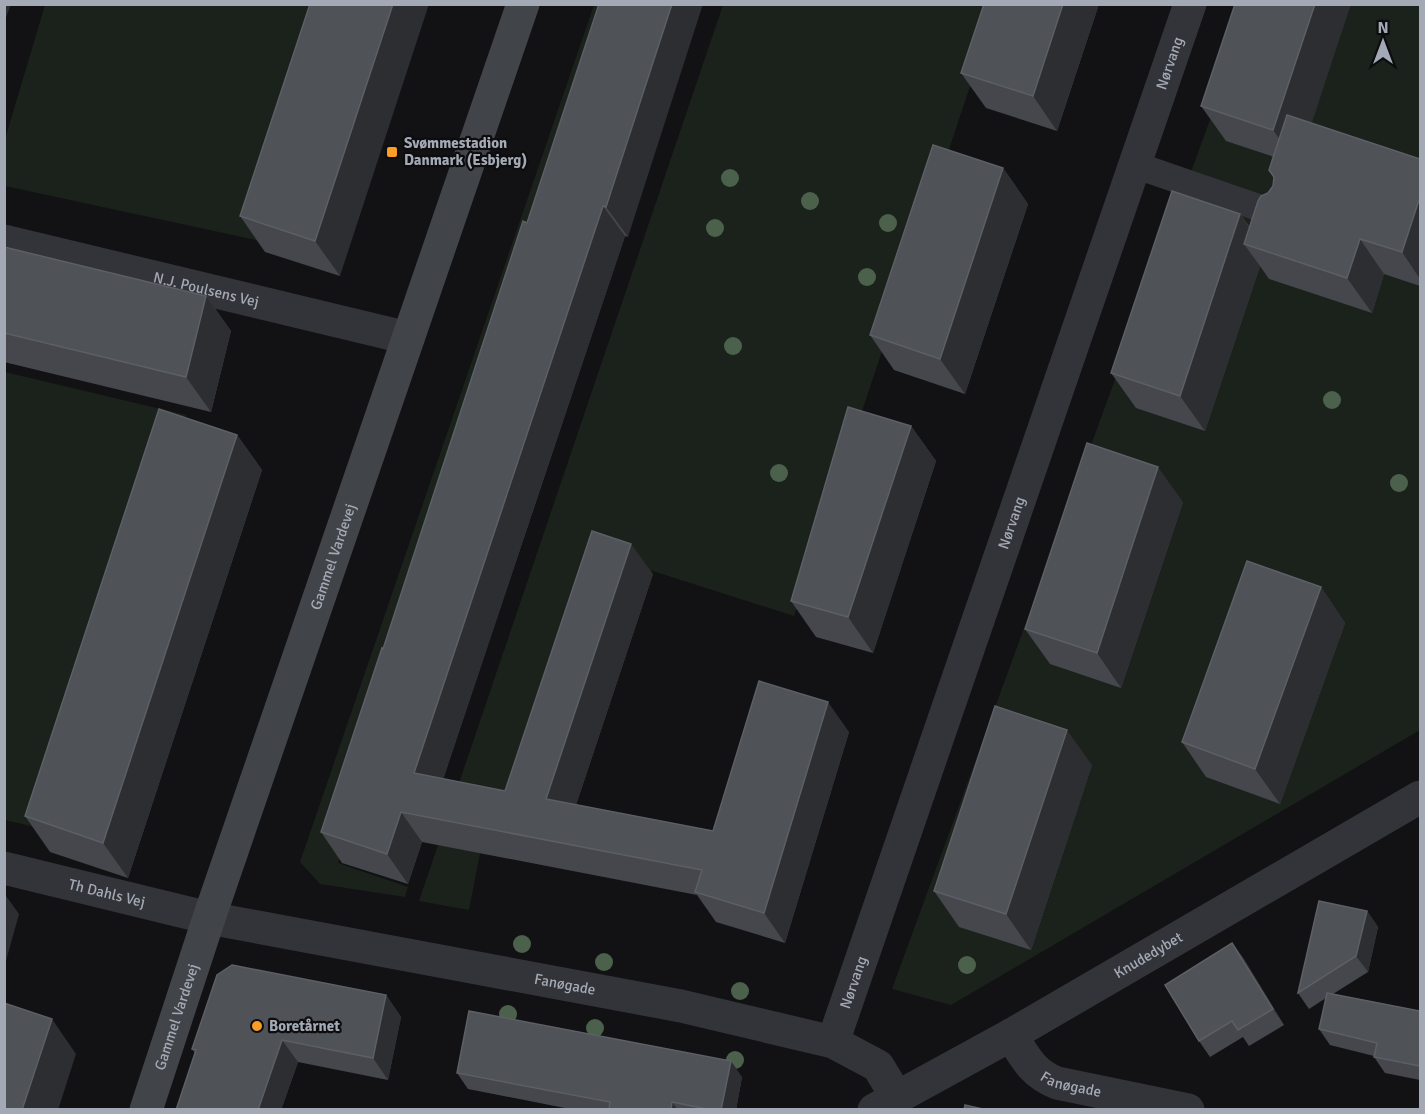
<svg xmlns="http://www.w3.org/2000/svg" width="1425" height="1114" font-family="Signika,sans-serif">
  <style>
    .green { fill: #1a221b }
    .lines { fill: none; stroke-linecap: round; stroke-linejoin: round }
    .lane { stroke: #333439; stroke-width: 27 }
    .street { stroke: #333439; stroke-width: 33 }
    .secondary { stroke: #414449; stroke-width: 33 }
    .tree { fill: #4b614c }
    .wall { fill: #45474c }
    .shaded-wall { fill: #2c2e31 }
    .building { fill: #4f5257; stroke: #5c6066; stroke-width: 1.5 }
    .poi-dot { fill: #f89e26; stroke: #0d0d0f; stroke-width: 2 }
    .labels { text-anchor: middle; stroke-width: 4.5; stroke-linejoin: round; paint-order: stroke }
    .street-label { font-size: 15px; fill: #a3aab5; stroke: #0d0d0f }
    .poi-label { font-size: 15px; font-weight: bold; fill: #a3aab5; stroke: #0d0d0f; text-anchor: start }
  </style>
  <rect width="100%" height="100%" fill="#121214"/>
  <g class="green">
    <path d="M 45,5 L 340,5 L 265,242 L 5,186 L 5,139 Z"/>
    <path d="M 594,5 L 623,5 L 338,863 L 408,887 L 405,897 L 320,884 L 300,862 Z"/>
    <path d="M 723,5 L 997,5 L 794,616 L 609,557 L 525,819 L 488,812 L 469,910 L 419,901 Z"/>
    <path d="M 1252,5 L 1420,5 L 1420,730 L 951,1005 L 892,989 Z"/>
    <path d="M 5,372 L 186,415 L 51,831 L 5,820 Z"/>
  </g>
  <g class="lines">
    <path class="lane" d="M 1135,165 L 1283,216"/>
    <g class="street">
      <path id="s1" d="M 4,241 L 408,338"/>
      <path id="s2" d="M 4,868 L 209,918 L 681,1006 L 833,1042 L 878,1066 L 896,1096"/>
      <path id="s3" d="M 1011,1035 C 1025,1057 1032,1073 1057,1083 L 1188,1110"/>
      <path id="s4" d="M 833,1042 L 1190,4"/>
      <path id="s5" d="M 874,1110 L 1011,1035 L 1420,797"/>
    </g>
    <path class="secondary" id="s6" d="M 146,1110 L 209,918 L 523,4"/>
  </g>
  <g class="tree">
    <circle cx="730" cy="178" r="9"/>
    <circle cx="810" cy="201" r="9"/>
    <circle cx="888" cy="223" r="9"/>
    <circle cx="715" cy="228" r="9"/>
    <circle cx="867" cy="277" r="9"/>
    <circle cx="733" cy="346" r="9"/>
    <circle cx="1332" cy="400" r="9"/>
    <circle cx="779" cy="473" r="9"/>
    <circle cx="1399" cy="483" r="9"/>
    <circle cx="522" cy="944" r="9"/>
    <circle cx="604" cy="962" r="9"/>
    <circle cx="967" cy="965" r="9"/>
    <circle cx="740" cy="991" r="9"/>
    <circle cx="508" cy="1014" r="9"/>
    <circle cx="595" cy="1028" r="9"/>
    <circle cx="735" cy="1060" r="9"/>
  </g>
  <g class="wall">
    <path d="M 310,4 L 340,276 L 265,252 L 240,216 Z"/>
    <path d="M 599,4 L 628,237 L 625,236 L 443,779 L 505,791 L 653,574 L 576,805 L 713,831 L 849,732 L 785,943 L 716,922 L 697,895 L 422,842 L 408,884 L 342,863 L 321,832 L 527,223 Z"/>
    <path d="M 984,4 L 1099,4 L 1057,131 L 986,108 L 961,73 Z"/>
    <path d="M 1201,106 L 1312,123 L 1420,159 L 1420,286 L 1384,274 L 1372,313 L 1269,279 L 1260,266 L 1205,431 L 1136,408 L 1111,373 L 1240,214 L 1250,227 L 1268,193 L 1273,186 L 1274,157 L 1226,141 Z"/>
    <path d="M 1003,168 L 1028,204 L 965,394 L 894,370 L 870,335 Z"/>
    <path d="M 4,247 L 206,296 L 231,331 L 211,412 L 4,362 Z"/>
    <path d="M 911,426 L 936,461 L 873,653 L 816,637 L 791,601 Z"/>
    <path d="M 237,435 L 262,470 L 128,878 L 50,852 L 25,816 Z"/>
    <path d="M 1183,502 L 1121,688 L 1050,664 L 1025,629 Z"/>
    <path d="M 1321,587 L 1345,623 L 1280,804 L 1206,777 L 1182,742 Z"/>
    <path d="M 1092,765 L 1031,950 L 959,927 L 934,891 Z"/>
    <path d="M 1367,911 L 1378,927 L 1368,972 L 1333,994 L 1420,1011 L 1420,1080 L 1385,1073 L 1374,1057 L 1374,1056 L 1330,1045 L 1319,1029 L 1326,998 L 1309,1009 L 1298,993 Z"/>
    <path d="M 1232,943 L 1244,959 L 1284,1025 L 1249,1046 L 1243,1037 L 1210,1057 L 1199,1041 Z"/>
    <path d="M 386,995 L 401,1017 L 388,1080 L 298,1062 L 281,1110 L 176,1110 L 195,1053 L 192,1049 Z"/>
    <path d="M 457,1073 L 742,1077 L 736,1110 L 575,1110 L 468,1089 Z"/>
  </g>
  <g class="shaded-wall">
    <path d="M 4,4 L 11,4 L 4,23 Z"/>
    <path d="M 393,4 L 429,4 L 340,276 L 315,241 Z"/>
    <path d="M 672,4 L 703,4 L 628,237 L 606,207 Z"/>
    <path d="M 1063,4 L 1099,4 L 1057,131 L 1033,96 Z"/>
    <path d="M 1315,4 L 1351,4 L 1298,165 L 1273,130 Z"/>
    <path d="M 1003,168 L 1028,204 L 965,394 L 940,359 Z"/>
    <path d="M 1420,197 L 1420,279 L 1402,252 Z"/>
    <path d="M 603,206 L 625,236 L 435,804 L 414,773 Z"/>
    <path d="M 1240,214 L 1265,249 L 1244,244 L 1260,266 L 1205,431 L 1180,396 Z"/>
    <path d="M 1360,239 L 1384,274 L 1372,313 L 1347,278 Z"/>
    <path d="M 206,296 L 231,331 L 211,412 L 186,377 Z"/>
    <path d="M 911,426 L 936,461 L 873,653 L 848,617 Z"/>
    <path d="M 237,435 L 262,470 L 128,878 L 103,843 Z"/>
    <path d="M 1158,467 L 1183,502 L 1121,688 L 1097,653 Z"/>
    <path d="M 631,544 L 653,574 L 568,829 L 546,799 Z"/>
    <path d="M 1321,587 L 1345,623 L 1280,804 L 1255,769 Z"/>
    <path d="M 828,702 L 849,732 L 785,943 L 764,913 Z"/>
    <path d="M 1067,730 L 1092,765 L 1031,950 L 1006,914 Z"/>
    <path d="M 401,812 L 422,842 L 408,884 L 387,854 Z"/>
    <path d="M 4,893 L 19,914 L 4,968 Z"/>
    <path d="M 1367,911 L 1378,927 L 1368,972 L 1356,956 Z"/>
    <path d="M 1232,943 L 1244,959 L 1284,1025 L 1273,1009 Z"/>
    <path d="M 386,995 L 401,1017 L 388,1080 L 373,1058 Z"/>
    <path d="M 52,1019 L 76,1054 L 58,1110 L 22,1110 Z"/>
    <path d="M 282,1040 L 298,1062 L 281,1110 L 258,1110 Z"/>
    <path d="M 731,1061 L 742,1077 L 736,1110 L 721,1110 Z"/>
    <path d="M 672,1102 L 678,1110 L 671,1110 Z"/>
  </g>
  <g class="building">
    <path d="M 310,4 L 393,4 L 315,241 L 240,216 Z"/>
    <path d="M 599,4 L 672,4 L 606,207 L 603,206 L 414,773 L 505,791 L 592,531 L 631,544 L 546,799 L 713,831 L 759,681 L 828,702 L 764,913 L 695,892 L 702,870 L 401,812 L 387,854 L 321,832 L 382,648 L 383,649 L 523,221 L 527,223 Z"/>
    <path d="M 984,4 L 1063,4 L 1033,96 L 961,73 Z"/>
    <path d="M 1235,4 L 1315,4 L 1273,130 L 1201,106 Z"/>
    <path d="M 1287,115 L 1420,159 L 1420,197 L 1402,252 L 1360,239 L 1347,278 L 1244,244 L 1258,201 L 1261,196 L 1268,193 L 1273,186 L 1274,177 L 1269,170 Z"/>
    <path d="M 933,145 L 1003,168 L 940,359 L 870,335 Z"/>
    <path d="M 1172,191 L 1240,214 L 1180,396 L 1111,373 Z"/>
    <path d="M 4,247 L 206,296 L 186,377 L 4,333 Z"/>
    <path d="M 848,407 L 911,426 L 848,617 L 791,601 Z"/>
    <path d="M 159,409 L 237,435 L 103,843 L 25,816 Z"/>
    <path d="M 1087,443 L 1158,467 L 1097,653 L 1025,629 Z"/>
    <path d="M 1247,561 L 1321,587 L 1255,769 L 1182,742 Z"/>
    <path d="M 995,706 L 1067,730 L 1006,914 L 934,891 Z"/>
    <path d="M 1319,901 L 1367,911 L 1356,956 L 1298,993 Z"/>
    <path d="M 1232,943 L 1273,1009 L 1238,1030 L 1232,1021 L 1199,1041 L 1165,985 Z"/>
    <path d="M 232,965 L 386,995 L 373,1058 L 282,1040 L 258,1110 L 176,1110 L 196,1050 L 192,1049 L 217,975 Z"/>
    <path d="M 1327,993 L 1420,1011 L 1420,1066 L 1374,1057 L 1377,1043 L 1319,1029 Z"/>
    <path d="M 4,1003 L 52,1019 L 22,1110 L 4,1110 Z"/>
    <path d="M 469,1011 L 731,1061 L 721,1110 L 712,1110 L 672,1102 L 671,1110 L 609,1110 L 610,1102 L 457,1073 Z"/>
    <path d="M 965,1105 L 987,1110 L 964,1110 Z"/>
  </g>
  <g class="poi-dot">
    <rect x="386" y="146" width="12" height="12" rx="3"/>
    <circle cx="257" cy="1026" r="6"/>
  </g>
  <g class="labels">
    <g class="street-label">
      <text dy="5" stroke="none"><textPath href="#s4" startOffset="1035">Nørvang</textPath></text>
      <text dy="5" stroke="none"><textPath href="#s1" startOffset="208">N.J. Poulsens Vej</textPath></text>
      <text dy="5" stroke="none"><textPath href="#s4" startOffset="549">Nørvang</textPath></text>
      <text dy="5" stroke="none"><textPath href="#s6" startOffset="584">Gammel Vardevej</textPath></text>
      <text dy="5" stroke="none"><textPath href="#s2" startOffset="106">Th Dahls Vej</textPath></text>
      <text dy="5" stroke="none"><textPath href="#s5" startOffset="315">Knudedybet</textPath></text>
      <text dy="5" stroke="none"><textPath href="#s4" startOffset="63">Nørvang</textPath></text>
      <text dy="5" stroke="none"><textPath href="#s2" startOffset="573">Fanøgade</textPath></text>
      <text dy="5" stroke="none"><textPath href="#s6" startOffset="98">Gammel Vardevej</textPath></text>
      <text dy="5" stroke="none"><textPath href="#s3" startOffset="82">Fanøgade</textPath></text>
    </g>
    <g class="poi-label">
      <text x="404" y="148">Svømmestadion<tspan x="404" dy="17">Danmark (Esbjerg)</tspan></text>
      <text x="269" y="1031">Boretårnet</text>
    </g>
  </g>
  <rect width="1425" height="1114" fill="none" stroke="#a3aab5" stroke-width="12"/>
  <g transform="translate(1383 42)" stroke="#0d0d0f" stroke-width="4.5" paint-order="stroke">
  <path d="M0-4.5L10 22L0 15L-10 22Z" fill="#a3aab5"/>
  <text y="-9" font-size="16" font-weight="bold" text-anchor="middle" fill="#a3aab5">N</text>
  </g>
</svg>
